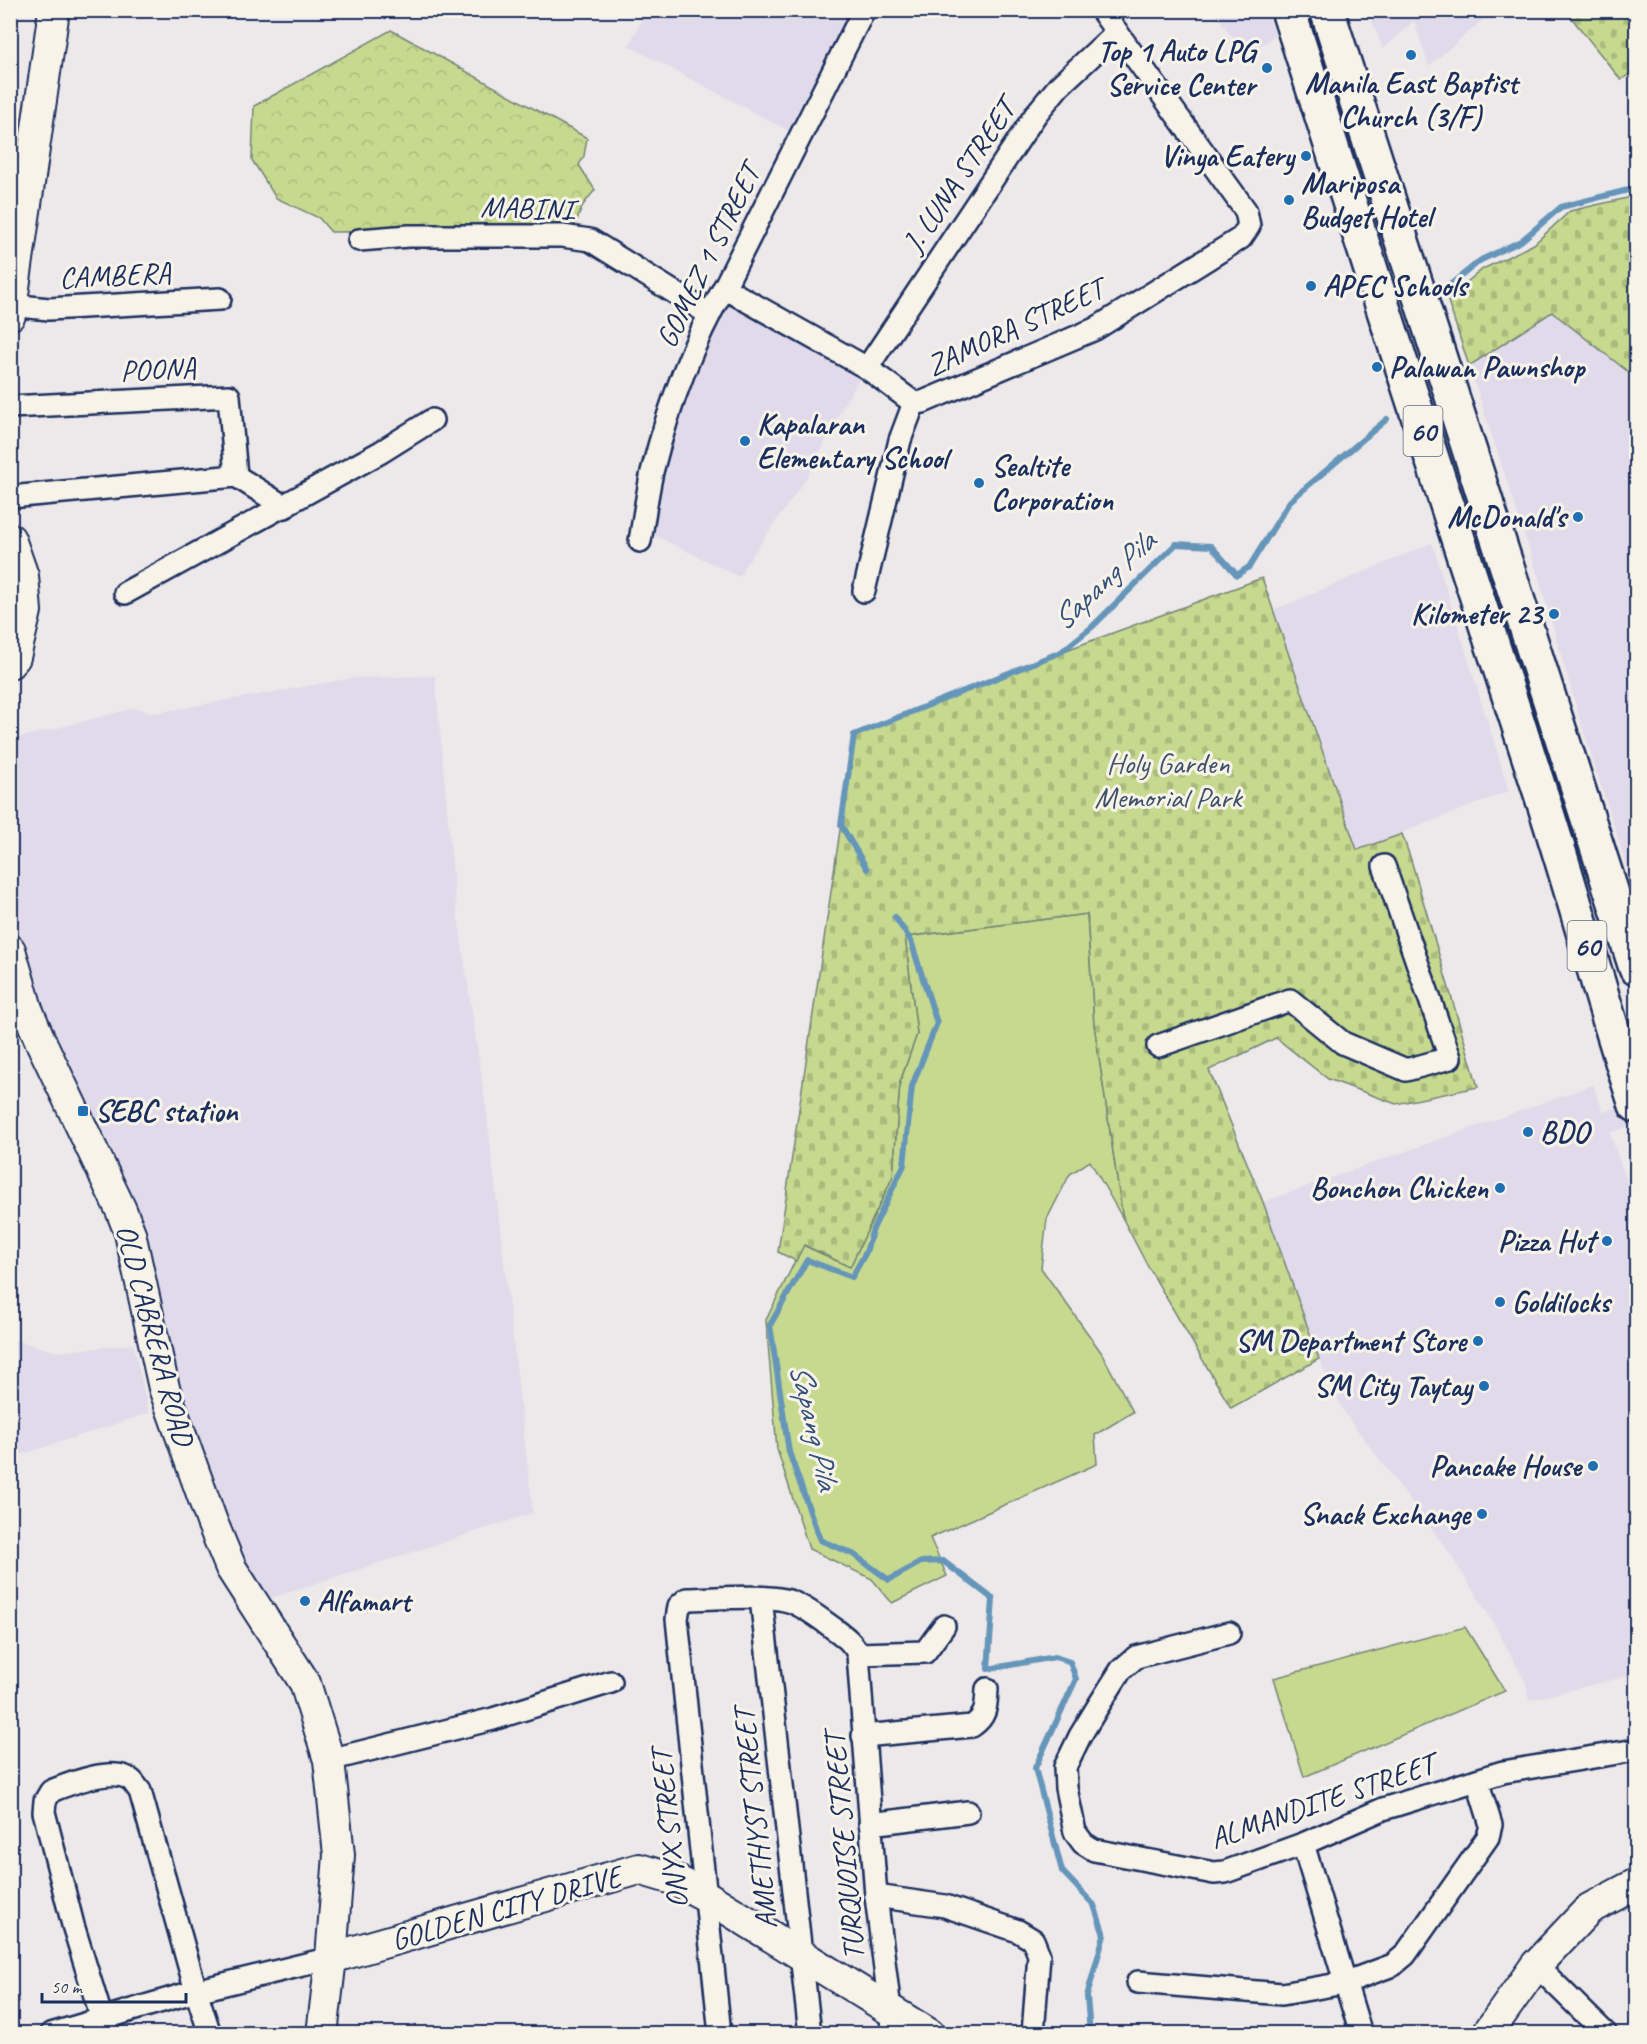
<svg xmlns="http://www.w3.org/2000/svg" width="1647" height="2044" font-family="Caveat,sans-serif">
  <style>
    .built { fill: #e1daea }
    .grass { fill: #c7d98e; stroke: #718476; stroke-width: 1.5 }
    .forest { fill: url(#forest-crowns); stroke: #718476; stroke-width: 1.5 }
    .cemetery { fill: url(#cemetery-stones); stroke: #718476; stroke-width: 1.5 }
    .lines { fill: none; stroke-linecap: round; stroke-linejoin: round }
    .stream { stroke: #6596ba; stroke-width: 6 }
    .street-casing { stroke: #1b2f5e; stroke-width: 26 }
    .secondary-casing { stroke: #1b2f5e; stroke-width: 34 }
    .primary-casing { stroke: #1b2f5e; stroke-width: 38 }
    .street { stroke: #f7f3e8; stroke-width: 21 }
    .secondary { stroke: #f7f3e8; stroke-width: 30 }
    .primary { stroke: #f7f3e8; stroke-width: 33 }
    .poi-dot { fill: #1f6fb2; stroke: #f7f3e8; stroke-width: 2 }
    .labels { text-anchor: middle; stroke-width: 6; stroke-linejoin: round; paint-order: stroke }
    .shield { fill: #f7f3e8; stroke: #5d6a87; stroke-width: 1.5 }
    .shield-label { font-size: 28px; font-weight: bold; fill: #1b2f5e }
    .poi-label { font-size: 30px; font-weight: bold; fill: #1b2f5e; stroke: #f7f3e8; text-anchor: end }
    .street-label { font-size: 30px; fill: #1b2f5e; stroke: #f7f3e8 }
    .park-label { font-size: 30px; fill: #3d5168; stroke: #f7f3e8 }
    .water-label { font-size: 32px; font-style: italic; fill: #34517d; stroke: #f7f3e8 }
  </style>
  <defs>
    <pattern id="forest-crowns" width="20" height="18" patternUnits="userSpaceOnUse" patternTransform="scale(1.5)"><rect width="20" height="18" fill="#c7d98e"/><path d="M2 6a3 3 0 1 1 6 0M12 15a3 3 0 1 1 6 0" fill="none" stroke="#aabb7d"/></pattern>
    <pattern id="cemetery-stones" width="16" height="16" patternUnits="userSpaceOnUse" patternTransform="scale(1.5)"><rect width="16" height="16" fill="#c7d98e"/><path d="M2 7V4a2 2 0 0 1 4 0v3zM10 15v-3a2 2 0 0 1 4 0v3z" fill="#aabb7d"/></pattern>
  </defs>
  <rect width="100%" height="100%" fill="#ede8e9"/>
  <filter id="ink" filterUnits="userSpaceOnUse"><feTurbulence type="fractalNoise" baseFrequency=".0167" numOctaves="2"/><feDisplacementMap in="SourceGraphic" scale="12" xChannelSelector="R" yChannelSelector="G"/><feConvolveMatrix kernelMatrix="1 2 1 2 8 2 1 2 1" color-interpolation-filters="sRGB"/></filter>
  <g filter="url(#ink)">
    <g class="built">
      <path d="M 836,10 L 853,18 L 791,132 L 629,46 L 646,11 Z"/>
      <path d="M 1213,11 L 1267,11 L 1275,35 L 1247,56 Z"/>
      <path d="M 1368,11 L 1493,11 L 1429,66 L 1414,21 L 1383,49 Z"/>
      <path d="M 726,295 L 863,373 L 843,406 L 807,477 L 744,567 L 740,577 L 654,535 L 649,490 L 676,402 Z"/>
      <path d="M 1552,312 L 1636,378 L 1636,895 L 1581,723 L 1537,572 L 1469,366 Z"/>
      <path d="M 1432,543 L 1509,791 L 1357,850 L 1274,610 Z"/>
      <path d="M 435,676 L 455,897 L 487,1115 L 533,1513 L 265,1600 L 206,1475 L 42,1020 L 11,918 L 11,740 L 135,708 L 155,713 L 352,678 Z"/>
      <path d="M 1593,1085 L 1603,1112 L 1636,1101 L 1636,1124 L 1610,1133 L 1636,1208 L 1636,1674 L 1530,1700 L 1526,1683 L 1492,1620 L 1449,1552 L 1344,1412 L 1319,1359 L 1263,1202 Z"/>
      <path d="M 11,1339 L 57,1352 L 133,1344 L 149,1413 L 11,1458 Z"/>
    </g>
    <g class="grass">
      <path d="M 1087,914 L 1094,1024 L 1123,1219 L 1090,1161 L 1070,1174 L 1047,1219 L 1041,1268 L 1101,1352 L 1133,1412 L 1095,1435 L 1097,1464 L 930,1538 L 947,1576 L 892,1603 L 872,1579 L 809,1549 L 777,1449 L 766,1320 L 803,1245 L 850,1267 L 893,1176 L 900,1082 L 917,1034 L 905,937 Z"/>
      <path d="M 1465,1627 L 1505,1691 L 1304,1777 L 1274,1678 Z"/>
    </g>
    <path class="forest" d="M 391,30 L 587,138 L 584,156 L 579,165 L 595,190 L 583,205 L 573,230 L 331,232 L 319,218 L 276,198 L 252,160 L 254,106 Z"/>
    <g class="cemetery">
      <path d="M 1566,11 L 1636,11 L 1636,69 L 1621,80 Z"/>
      <path d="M 1627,198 L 1636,198 L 1636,378 L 1552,312 L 1469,366 L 1447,298 L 1483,269 L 1534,244 L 1570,211 Z"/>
      <path d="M 1262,578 L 1357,850 L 1402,834 L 1411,860 L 1478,1087 L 1396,1104 L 1328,1079 L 1276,1038 L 1209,1070 L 1263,1202 L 1319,1359 L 1231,1408 L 1147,1265 L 1123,1219 L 1094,1024 L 1087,914 L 905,937 L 917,1034 L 900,1082 L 893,1176 L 850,1267 L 804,1245 L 796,1261 L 778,1252 L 854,735 L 1061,652 Z"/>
    </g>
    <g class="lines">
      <g class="stream">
        <path d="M 1451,284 L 1481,260 L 1521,241 L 1561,207 L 1636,188"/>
        <path d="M 867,869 L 841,825 L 854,735 L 1061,652 L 1092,627 L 1176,544 L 1211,546 L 1237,575 L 1249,567 L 1290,501 L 1387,419"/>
        <path d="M 895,917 L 911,941 L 937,1023 L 912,1086 L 904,1165 L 873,1229 L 866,1252 L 852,1277 L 807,1260 L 770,1325 L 789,1452 L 820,1540 L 853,1554 L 889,1580 L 921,1562 L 943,1561 L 993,1599 L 988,1669 L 1055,1657 L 1070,1662 L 1076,1679 L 1035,1768 L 1062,1871 L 1094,1905 L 1104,1935 L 1087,1996 L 1090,2034"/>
      </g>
      <defs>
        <g id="street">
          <path d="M 359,240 L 409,236 L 562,236 L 590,240 L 709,314"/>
          <path d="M 724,288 L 867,368 L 914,403 L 923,402 L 1095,329 L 1241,238 L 1249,226 L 1246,211 L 1101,10"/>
          <path d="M 10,305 L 49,309 L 220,299"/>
          <path d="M 867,368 L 1036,114 L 1059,86 L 1117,32"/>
          <path d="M 10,407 L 229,396 L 236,476"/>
          <path d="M 10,497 L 236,476 L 285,507"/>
          <path d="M 640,541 C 644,518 647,495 652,472 C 668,409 691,345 724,288 L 864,10"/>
          <path d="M 864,591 L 900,440 L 914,403"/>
          <path d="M 125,593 L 381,452 L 432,420"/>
          <path d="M 1158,1046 L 1290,1000 L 1343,1043 L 1406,1070 L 1450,1058 L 1384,866"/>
          <path d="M 761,1598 L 810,2034"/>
          <path d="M 1229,1633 L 1136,1657 L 1121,1670 L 1097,1708 L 1080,1736 L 1065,1767 L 1066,1788 L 1075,1832 L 1083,1843 L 1094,1850 L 1214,1873 L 1225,1872 L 1303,1844 L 1383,1809 L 1503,1772 L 1636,1750"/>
          <path d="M 858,1654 L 925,1652 L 944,1626"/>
          <path d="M 863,1736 L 972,1726 C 987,1716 986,1706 987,1689"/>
          <path d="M 329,1760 L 493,1719 L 611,1682"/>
          <path d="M 870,1824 L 968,1812"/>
          <path d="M 1303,1844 L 1361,2034"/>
          <path d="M 876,1896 L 945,1906 L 1018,1931 L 1033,1940 L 1039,1955 L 1033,2034"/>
          <path d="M 1536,1965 L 1606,2034"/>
          <path d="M 1138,1982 L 1282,1994 L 1344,1983 L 1393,1965 L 1405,1955 L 1488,1837 L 1491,1825 L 1477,1780"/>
          <path d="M 102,2019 L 73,1925 L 44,1812 L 45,1801 L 51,1791 C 69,1784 113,1766 131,1780 C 134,1782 137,1788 140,1791 L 196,1991 L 210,2034"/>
          <path d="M 51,2034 L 196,1991 L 331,1958"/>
          <path d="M 720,2034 L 677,1619 L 679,1606 L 687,1599 C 713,1599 772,1593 794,1603 C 808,1609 821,1619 833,1628 C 844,1636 853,1642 858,1654 L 876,1896 L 893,2034"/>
        </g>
        <g id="secondary">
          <path d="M 10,315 L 54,10"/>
          <path d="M 10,539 L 23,576 L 26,611 L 15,657 L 10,663"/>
          <path d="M 10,950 L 27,1009 L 40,1040 L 121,1210 L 130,1233 L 164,1388 L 212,1522 L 231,1568 L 305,1683 L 329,1760 L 339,1855 L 331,1958 L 322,2034"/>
          <path d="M 331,1958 L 639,1869 L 676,1880 L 706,1896 L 929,2034"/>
          <path d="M 1487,2034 L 1536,1965 L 1589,1909 L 1636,1884"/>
        </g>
        <g id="primary">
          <path d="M 1288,10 C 1369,269 1455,527 1538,785 C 1573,891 1601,999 1636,1105"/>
          <path d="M 1327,10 C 1431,329 1533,649 1636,968"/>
        </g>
      </defs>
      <use href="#street" class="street-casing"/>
      <use href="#secondary" class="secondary-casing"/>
      <use href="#primary" class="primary-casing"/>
      <use href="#street" class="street"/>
      <use href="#secondary" class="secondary"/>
      <use href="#primary" class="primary"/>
    </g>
  </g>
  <g class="poi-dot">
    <circle cx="1411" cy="55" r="6"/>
    <circle cx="1267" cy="68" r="6"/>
    <circle cx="1306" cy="156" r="6"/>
    <circle cx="1289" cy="200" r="6"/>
    <circle cx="1311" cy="286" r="6"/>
    <circle cx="1377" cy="367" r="6"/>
    <circle cx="745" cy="441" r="6"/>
    <circle cx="979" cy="483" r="6"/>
    <circle cx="1578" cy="517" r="6"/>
    <circle cx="1554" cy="614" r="6"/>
    <rect x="77" y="1105" width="12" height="12" rx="3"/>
    <circle cx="1528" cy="1132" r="6"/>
    <circle cx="1500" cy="1188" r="6"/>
    <circle cx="1607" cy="1241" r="6"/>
    <circle cx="1500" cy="1302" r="6"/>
    <circle cx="1478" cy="1341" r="6"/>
    <circle cx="1484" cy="1386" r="6"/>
    <circle cx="1593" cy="1466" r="6"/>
    <circle cx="1482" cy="1514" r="6"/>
    <circle cx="305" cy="1601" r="6"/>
  </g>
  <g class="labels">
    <g class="shield">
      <rect x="1403.5" y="406" width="39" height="50" rx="4.5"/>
      <rect x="1567.5" y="921" width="39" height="50" rx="4.5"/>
    </g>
    <g class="shield-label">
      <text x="1423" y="441">60</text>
      <text x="1587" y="956">60</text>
    </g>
    <g class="poi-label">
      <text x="1255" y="61">Top 1 Auto LPG<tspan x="1255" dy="34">Service Center</tspan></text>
      <text x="1411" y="93" text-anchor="middle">Manila East Baptist<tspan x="1411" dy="34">Church (3/F)</tspan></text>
      <text x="1294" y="166">Vinya Eatery</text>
      <text x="1301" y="193" text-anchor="start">Mariposa<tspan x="1301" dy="34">Budget Hotel</tspan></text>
      <text x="1323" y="296" text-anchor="start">APEC Schools</text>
      <text x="1389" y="377" text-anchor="start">Palawan Pawnshop</text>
      <text x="757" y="434" text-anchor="start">Kapalaran<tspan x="757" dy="34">Elementary School</tspan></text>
      <text x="991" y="476" text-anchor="start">Sealtite<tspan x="991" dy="34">Corporation</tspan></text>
      <text x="1566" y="527">McDonald's</text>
      <text x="1542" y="624">Kilometer 23</text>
      <text x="95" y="1121" text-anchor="start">SEBC station</text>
      <text x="1540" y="1142" text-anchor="start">BDO</text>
      <text x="1488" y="1198">Bonchon Chicken</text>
      <text x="1595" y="1251">Pizza Hut</text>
      <text x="1512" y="1312" text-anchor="start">Goldilocks</text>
      <text x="1466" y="1351">SM Department Store</text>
      <text x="1472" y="1396">SM City Taytay</text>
      <text x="1581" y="1476">Pancake House</text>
      <text x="1470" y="1524">Snack Exchange</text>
      <text x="317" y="1611" text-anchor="start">Alfamart</text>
    </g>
    <g class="street-label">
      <text transform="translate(959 176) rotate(-56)" y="10">J. LUNA STREET</text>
      <text transform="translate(527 208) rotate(2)" y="10">MABINI</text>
      <text transform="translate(708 256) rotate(-64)" y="10">GOMEZ 1 STREET</text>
      <text transform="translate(115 275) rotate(-3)" y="10">CAMBERA</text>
      <text transform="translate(1015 327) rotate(-25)" y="10">ZAMORA STREET</text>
      <text transform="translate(158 369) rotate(-3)" y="10">POONA</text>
      <text transform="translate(155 1335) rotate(75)" y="10">OLD CABRERA ROAD</text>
      <text transform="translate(1322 1801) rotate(-19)" y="10">ALMANDITE STREET</text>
      <text transform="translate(755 1819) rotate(-96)" y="10">AMETHYST STREET</text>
      <text transform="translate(669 1829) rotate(-96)" y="10">ONYX STREET</text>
      <text transform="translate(844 1847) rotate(-95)" y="10">TURQUOISE STREET</text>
      <text transform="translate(506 1908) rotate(-16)" y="10">GOLDEN CITY DRIVE</text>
    </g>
    <g class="park-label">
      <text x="1168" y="773">Holy Garden<tspan x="1168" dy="34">Memorial Park</tspan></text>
    </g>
    <g class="water-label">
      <text transform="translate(1103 580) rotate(-43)" y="11">Sapang Pila</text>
      <text transform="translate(815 1426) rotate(77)" y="11">Sapang Pila</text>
    </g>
  </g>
  <rect width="1647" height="2044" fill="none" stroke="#f7f3e8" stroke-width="36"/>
  <rect x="18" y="18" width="1611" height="2008" fill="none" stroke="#1b2f5e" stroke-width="2" filter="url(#ink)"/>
  <path d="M42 1993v9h144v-9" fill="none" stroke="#1b2f5e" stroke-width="3"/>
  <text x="51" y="1993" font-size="18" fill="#1b2f5e" stroke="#f7f3e8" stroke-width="4.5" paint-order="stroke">50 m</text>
</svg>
